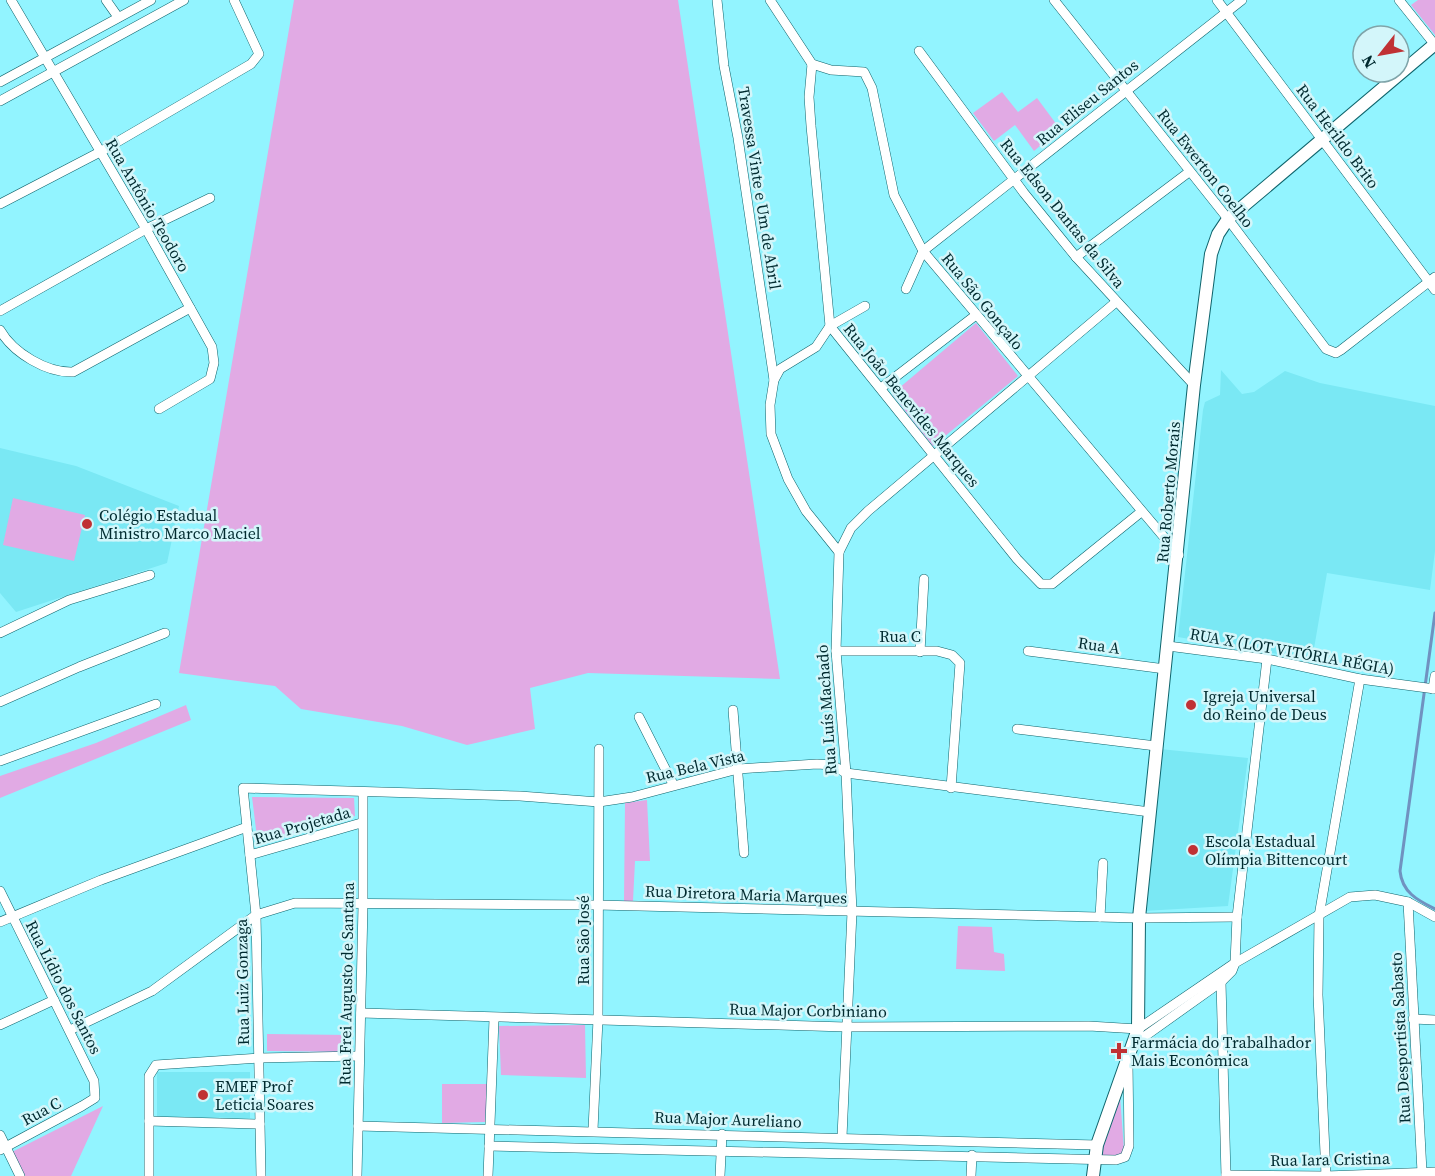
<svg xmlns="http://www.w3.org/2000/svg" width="1435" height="1176" font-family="'Source Serif 4',serif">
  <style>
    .built { fill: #7ae8f4 }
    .green { fill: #e1aae4 }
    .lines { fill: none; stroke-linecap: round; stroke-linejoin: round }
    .stream { stroke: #7092c0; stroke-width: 3 }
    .minor-casing { stroke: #0f646c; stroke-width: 10 }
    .tertiary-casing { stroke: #0f646c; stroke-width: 14 }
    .minor { stroke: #fff; stroke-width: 9 }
    .tertiary { stroke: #fff; stroke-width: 12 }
    .poi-dot { fill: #c03134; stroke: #d3f6fa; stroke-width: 2 }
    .labels { text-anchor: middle; stroke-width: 5; stroke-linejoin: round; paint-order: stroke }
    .street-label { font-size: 16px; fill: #002a2f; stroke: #d3f6fa }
    .poi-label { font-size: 16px; fill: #002a2f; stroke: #d3f6fa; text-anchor: start }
  </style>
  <rect width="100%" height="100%" fill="#92f4ff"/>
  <g class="built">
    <path d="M 1221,370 L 1242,394 L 1254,392 L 1285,371 L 1320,383 L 1435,406 L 1435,551 L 1430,590 L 1327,573 L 1312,660 L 1178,637 L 1203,410 L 1205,402 L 1220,395 Z"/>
    <path d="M 0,448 L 76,466 L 179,506 L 167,563 L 16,612 L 0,593 Z"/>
    <path d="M 1160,749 L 1248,758 L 1228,906 L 1144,911 Z"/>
    <path d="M 157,1072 L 250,1072 L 250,1118 L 157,1117 Z"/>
  </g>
  <g class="green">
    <path d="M 294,0 L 678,0 L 780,679 L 588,673 L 530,688 L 535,729 L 467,745 L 402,726 L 301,709 L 275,686 L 179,673 Z"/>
    <path d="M 1418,0 L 1435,0 L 1435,35 L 1411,5 Z"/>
    <path d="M 1002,92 L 1018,112 L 1037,98 L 1060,129 L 1034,151 L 1015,125 L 994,141 L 973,113 Z"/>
    <path d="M 976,323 L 1018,376 L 933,446 L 892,394 Z"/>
    <path d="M 13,498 L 85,515 L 74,561 L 3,545 Z"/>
    <path d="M 186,705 L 191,720 L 0,798 L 0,776 L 96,743 Z"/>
    <path d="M 252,797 L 354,798 L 355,816 L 258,845 Z"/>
    <path d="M 647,800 L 650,861 L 635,861 L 633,901 L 624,901 L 625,803 Z"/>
    <path d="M 958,926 L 992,927 L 994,952 L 1004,954 L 1005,971 L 956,969 Z"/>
    <path d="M 585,1025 L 586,1078 L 501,1075 L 499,1026 Z"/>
    <path d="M 267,1034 L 350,1035 L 350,1052 L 267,1051 Z"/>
    <path d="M 442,1084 L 488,1084 L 485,1122 L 442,1123 Z"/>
    <path d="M 1120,1096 L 1124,1150 L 1120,1156 L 1096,1158 Z"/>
    <path d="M 103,1106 L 71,1176 L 23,1176 L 12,1152 Z"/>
  </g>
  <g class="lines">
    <path class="stream" d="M 1435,613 L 1400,871 C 1402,892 1417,900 1435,909"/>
    <defs>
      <g id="minor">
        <path d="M 11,0 L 146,229 L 212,347 L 214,363 L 210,379 L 159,409"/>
        <path d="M 106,0 L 118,17"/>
        <path d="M 717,0 L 724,66 L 738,138 L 774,380"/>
        <path d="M 770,0 L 812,64"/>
        <path d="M 1054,0 L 1228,219 L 1326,349 L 1336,353 L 1341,350 L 1435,277"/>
        <path d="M 1217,0 L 1435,290"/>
        <path d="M 1399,0 L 1435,45"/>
        <path d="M 919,51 L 1024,193 L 1076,257 L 1194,385"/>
        <path d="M 812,64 L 809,97 L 811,126 L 830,326 L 1017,559 L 1041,584 L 1052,584 L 1141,512"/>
        <path d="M 812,64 L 831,70 L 864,72 L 872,88 L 894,195 L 923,251 L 1179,555"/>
        <path d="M 0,82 L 151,0"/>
        <path d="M 0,101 L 184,0"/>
        <path d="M 0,204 L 100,152 L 251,64 L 259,54 L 234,0"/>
        <path d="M 1076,257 L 1189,172"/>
        <path d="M 906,289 L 923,251 L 1242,0"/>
        <path d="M 0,311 L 146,229 L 210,198"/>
        <path d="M 0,330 C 13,353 47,373 73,372 L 190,308"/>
        <path d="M 881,388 L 976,315"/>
        <path d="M 839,552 L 851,528 L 868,511 L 1116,302"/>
        <path d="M 0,633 L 69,600 L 150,575"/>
        <path d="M 1168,646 L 1267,659 L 1360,679 L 1435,689"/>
        <path d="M 836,651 L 937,651 L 952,655 L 960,663 L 951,788"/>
        <path d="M 1028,651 L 1165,669"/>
        <path d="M 920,652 L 924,579"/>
        <path d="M 1433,689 L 1435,676"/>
        <path d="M 0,702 L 79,667 L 165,633"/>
        <path d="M 733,710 L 744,853"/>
        <path d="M 639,717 L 673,784"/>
        <path d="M 1017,729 L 1156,746"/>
        <path d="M 0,761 L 156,704"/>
        <path d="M 250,855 L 361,823"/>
        <path d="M 0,891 L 94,1081 L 95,1098 L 82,1106 L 0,1150"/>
        <path d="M 1408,902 L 1422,1172"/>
        <path d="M 1100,917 L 1103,863"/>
        <path d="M 0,922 L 101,880 L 247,827"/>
        <path d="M 1221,982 L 1226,1176"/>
        <path d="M 361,1013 L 846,1027 L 1089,1026 L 1138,1029 L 1235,963 L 1350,897 L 1375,895 L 1408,902 L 1435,917"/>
        <path d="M 1413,1019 L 1435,1020"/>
        <path d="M 0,1025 L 54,1000"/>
        <path d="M 70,1030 L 152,991 L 256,915 L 295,903 L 597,905 L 1139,918 L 1237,917"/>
        <path d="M 1134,1044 L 1221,982 L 1232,971 L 1235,963 L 1237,917 L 1267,659"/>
        <path d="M 149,1121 L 260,1124"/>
        <path d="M 358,1126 L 1097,1145"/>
        <path d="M 593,1130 L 598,1019 L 599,749"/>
        <path d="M 0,1135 L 20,1176"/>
        <path d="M 842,1137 L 852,912 L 846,773 L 836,651 L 839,552 L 806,511 L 788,479 L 771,434 L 770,405 L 774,380 L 780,369 L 816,347 L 830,326 L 865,306"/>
        <path d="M 489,1146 L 1116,1160 L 1125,1157 L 1129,1146 L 1128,1062"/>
        <path d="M 1226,1175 L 1326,1176 L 1435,1172"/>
        <path d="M 149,1176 L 149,1076 L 156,1065 L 259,1058 L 359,1056"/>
        <path d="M 261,1176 L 256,915 L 243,788 L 520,796 L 599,802 L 632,797 L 738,769 L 817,764 L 832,765 L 846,773 L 1150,812"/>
        <path d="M 357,1176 L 363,905 L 363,793"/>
        <path d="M 488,1176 L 494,1019"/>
        <path d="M 720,1176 L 722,1134"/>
        <path d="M 971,1176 L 972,1155"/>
        <path d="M 1326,1176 L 1318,995 L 1319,916 L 1360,679"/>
      </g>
      <path id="tertiary" d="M 1093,1176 L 1097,1145 L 1138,1029 L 1139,918 L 1194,385 L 1211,254 L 1218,234 L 1228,219 L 1435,44"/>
    </defs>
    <use href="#minor" class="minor-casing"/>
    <use href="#tertiary" class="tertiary-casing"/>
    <use href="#minor" class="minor"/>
    <use href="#tertiary" class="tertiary"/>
  </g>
  <g class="poi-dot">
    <circle cx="87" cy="524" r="6"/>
    <circle cx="1191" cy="705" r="6"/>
    <circle cx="1193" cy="850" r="6"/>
    <path d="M1116 1042h6v6h6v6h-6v6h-6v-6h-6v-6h6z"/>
    <circle cx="203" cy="1095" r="6"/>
  </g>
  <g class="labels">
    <g class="street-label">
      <text transform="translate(1087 102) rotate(-39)" y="6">Rua Eliseu Santos</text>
      <text transform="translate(1338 136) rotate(53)" y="6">Rua Herildo Brito</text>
      <text transform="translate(1206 168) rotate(52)" y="6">Rua Ewerton Coelho</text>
      <text transform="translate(760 188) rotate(81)" y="6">Travessa Vinte e Um de Abril</text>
      <text transform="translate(148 205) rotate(60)" y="6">Rua Antônio Teodoro</text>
      <text transform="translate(1063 213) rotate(51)" y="6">Rua Edson Dantas da Silva</text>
      <text transform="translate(983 301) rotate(51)" y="6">Rua São Gonçalo</text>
      <text transform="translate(912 405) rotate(51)" y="6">Rua João Benevides Marques</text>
      <text transform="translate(1168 492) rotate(-85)" y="6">Rua Roberto Morais</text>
      <text x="900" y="642">Rua C</text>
      <text transform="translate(1099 645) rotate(8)" y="6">Rua A</text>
      <text transform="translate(1292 651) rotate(10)" y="6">RUA X (LOT VITÓRIA RÉGIA)</text>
      <text transform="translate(826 710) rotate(-94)" y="6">Rua Luís Machado</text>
      <text transform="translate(695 766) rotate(-13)" y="6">Rua Bela Vista</text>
      <text transform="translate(302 825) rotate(-16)" y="6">Rua Projetada</text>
      <text transform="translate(746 894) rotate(2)" y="6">Rua Diretora Maria Marques</text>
      <text transform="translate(583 940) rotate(-90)" y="6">Rua São José</text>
      <text transform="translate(242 982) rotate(-91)" y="6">Rua Luiz Gonzaga</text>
      <text transform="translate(346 984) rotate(-89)" y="6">Rua Frei Augusto de Santana</text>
      <text transform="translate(64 987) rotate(63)" y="6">Rua Lídio dos Santos</text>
      <text transform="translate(808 1010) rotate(1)" y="6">Rua Major Corbiniano</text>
      <text transform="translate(1400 1038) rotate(-93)" y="6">Rua Desportista Sabasto</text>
      <text transform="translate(41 1111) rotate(-28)" y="6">Rua C</text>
      <text transform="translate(728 1119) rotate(2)" y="6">Rua Major Aureliano</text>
      <text transform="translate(1330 1159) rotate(-1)" y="6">Rua Iara Cristina</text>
    </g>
    <g class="poi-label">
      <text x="99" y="521">Colégio Estadual<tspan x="99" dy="18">Ministro Marco Maciel</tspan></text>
      <text x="1203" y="702">Igreja Universal<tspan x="1203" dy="18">do Reino de Deus</tspan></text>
      <text x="1205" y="847">Escola Estadual<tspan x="1205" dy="18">Olímpia Bittencourt</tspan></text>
      <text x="1131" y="1048">Farmácia do Trabalhador<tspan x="1131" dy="18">Mais Econômica</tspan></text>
      <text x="215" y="1092">EMEF Prof<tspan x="215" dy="18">Leticia Soares</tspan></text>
    </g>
  </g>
  <g transform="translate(1381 54) rotate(239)"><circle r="28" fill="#d3f6fa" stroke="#7fa4a9" stroke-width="1.5"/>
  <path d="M0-4.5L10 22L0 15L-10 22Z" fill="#c03134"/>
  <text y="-9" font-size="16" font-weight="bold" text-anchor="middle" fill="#002a2f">N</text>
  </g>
</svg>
